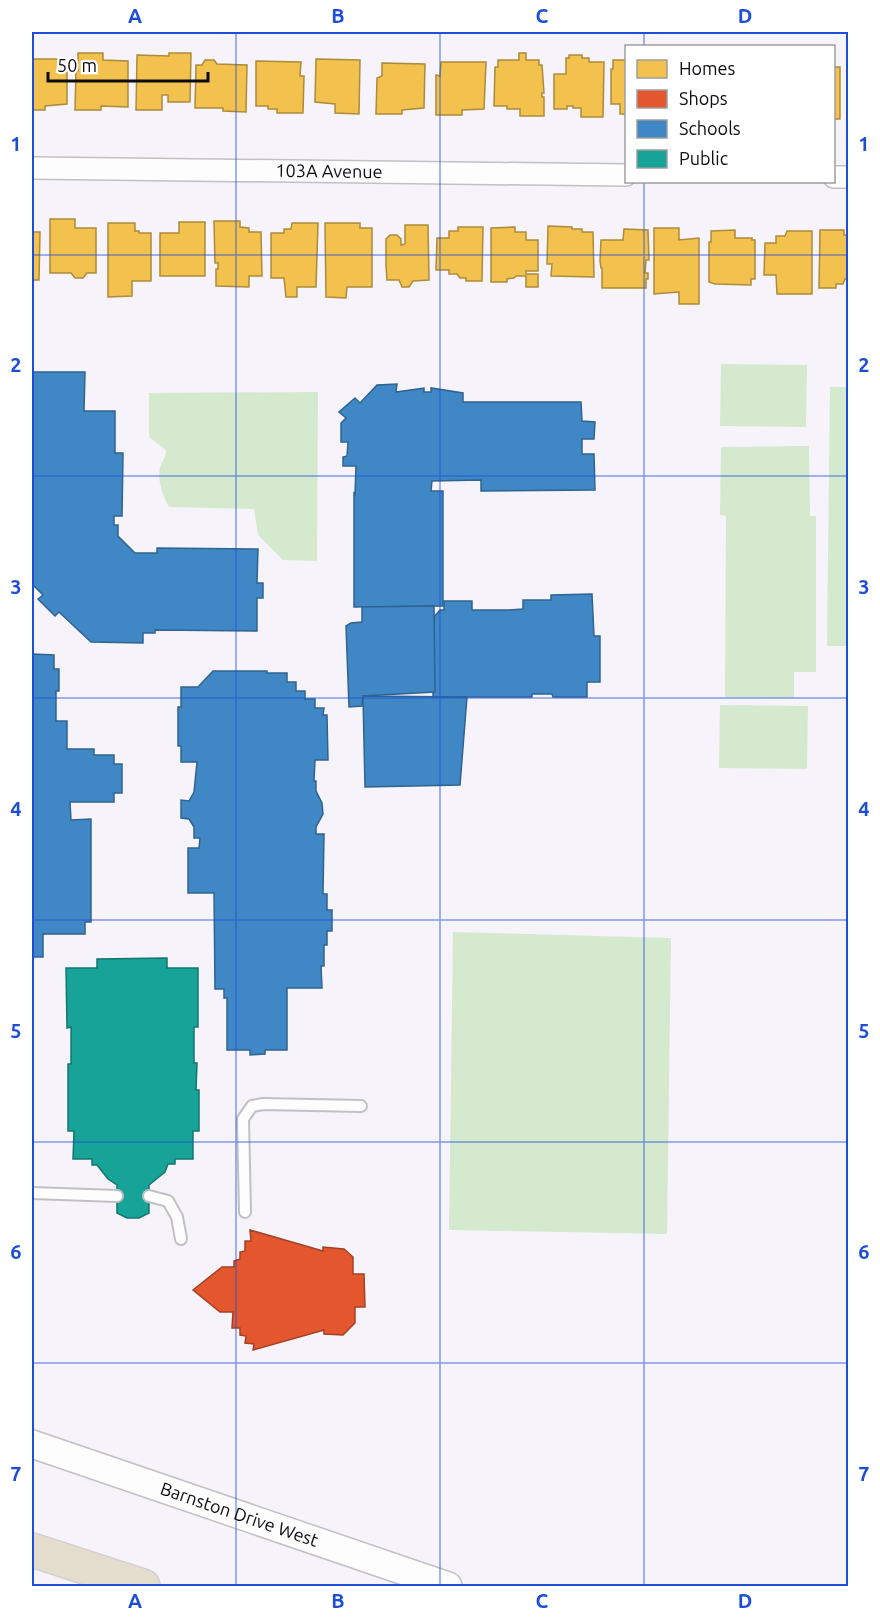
<svg xmlns="http://www.w3.org/2000/svg" width="880" height="1618" font-family="Ubuntu,sans-serif">
  <style>
    .green { fill: #d4e9ce }
    .homes { fill: #f2c14e; stroke: #ad8b3b; stroke-width: 1.5 }
    .shops { fill: #e4572e; stroke: #a44025; stroke-width: 1.5 }
    .schools { fill: #3f88c5; stroke: #30638f; stroke-width: 1.5 }
    .public { fill: #17a398; stroke: #14766f; stroke-width: 1.5 }
    .lines { fill: none; stroke-linecap: round; stroke-linejoin: round }
    .service-casing { stroke: #c1c0c4; stroke-width: 14 }
    .minor-casing { stroke: #c1c0c4; stroke-width: 24 }
    .tertiary-casing { stroke: #c1c0c4; stroke-width: 30 }
    .motorway-casing { stroke: #d0cfd2; stroke-width: 36 }
    .service { stroke: #fefdfe; stroke-width: 10 }
    .minor { stroke: #fefdfe; stroke-width: 21 }
    .tertiary { stroke: #fefdfe; stroke-width: 27 }
    .motorway { stroke: #e4ddce; stroke-width: 33 }
    .grid { fill: none; stroke: #1d4ed8; stroke-width: 1.5; stroke-opacity: 0.55 }
    .labels { text-anchor: middle; stroke-width: 6; stroke-linejoin: round; paint-order: stroke }
    .street-label { font-size: 18px; fill: #0d0c10; stroke: #fff }
    .neatline { fill: none; stroke: #1d4ed8; stroke-width: 2 }
    .grid-label { font-size: 20px; text-anchor: middle; font-weight: bold; fill: #1d4ed8 }
  </style>
  <rect width="100%" height="100%" fill="#f6f4fa"/>
  <g class="green">
    <path d="M 721,364 L 807,365 L 806,427 L 720,426 Z"/>
    <path d="M 830,387 L 848,387 L 848,646 L 827,646 Z"/>
    <path d="M 318,392 L 317,561 L 283,560 L 258,535 L 254,509 L 169,507 C 163,496 157,481 160,468 C 162,461 166,458 166,450 L 149,437 L 149,393 Z"/>
    <path d="M 809,446 L 810,516 L 816,516 L 816,672 L 794,672 L 794,698 L 725,697 L 726,516 L 720,515 L 721,447 Z"/>
    <path d="M 720,705 L 808,706 L 807,769 L 719,768 Z"/>
    <path d="M 453,932 L 671,938 L 667,1234 L 449,1230 Z"/>
  </g>
  <g class="homes">
    <path d="M 78,53 L 103,53 L 103,60 L 128,61 L 128,107 L 101,106 L 101,110 L 75,110 L 76,71 L 78,71 Z"/>
    <path d="M 169,53 L 191,53 L 190,102 L 168,102 L 168,95 L 162,95 L 162,110 L 136,110 L 137,55 L 169,56 Z"/>
    <path d="M 519,53 L 526,53 L 526,60 L 539,60 L 539,65 L 542,65 L 544,93 L 542,93 L 542,97 L 544,97 L 544,116 L 520,116 L 520,109 L 507,109 L 507,106 L 494,106 L 495,67 L 498,67 L 498,60 L 519,60 Z"/>
    <path d="M 569,55 L 582,55 L 582,58 L 589,58 L 589,62 L 604,62 L 603,117 L 581,117 L 581,108 L 573,108 L 573,106 L 567,106 L 567,109 L 554,109 L 554,74 L 566,74 L 566,58 L 569,58 Z"/>
    <path d="M 32,59 L 67,59 L 67,104 L 45,106 L 45,110 L 32,110 Z"/>
    <path d="M 316,59 L 360,60 L 359,114 L 335,113 L 335,104 L 315,102 Z"/>
    <path d="M 205,60 L 214,60 L 217,64 L 247,65 L 246,112 L 223,111 L 223,108 L 195,108 L 196,65 L 202,65 Z"/>
    <path d="M 613,60 L 626,60 L 626,114 L 620,114 L 620,104 L 611,104 L 611,69 L 613,69 Z"/>
    <path d="M 256,61 L 301,62 L 300,76 L 304,76 L 303,113 L 277,113 L 277,109 L 268,109 L 268,106 L 256,106 Z"/>
    <path d="M 441,62 L 486,62 L 484,109 L 462,110 L 462,115 L 436,115 L 436,75 L 440,76 Z"/>
    <path d="M 382,63 L 425,64 L 424,108 L 402,110 L 402,114 L 376,114 L 377,78 L 382,76 Z"/>
    <rect x="834" y="67" width="6" height="52"/>
    <path d="M 50,219 L 75,219 L 75,228 L 96,228 L 96,273 L 87,273 L 83,278 L 75,278 L 71,273 L 50,273 Z"/>
    <path d="M 214,221 L 240,221 L 240,227 L 249,228 L 249,232 L 261,232 L 262,276 L 249,276 L 249,287 L 216,286 L 216,269 L 218,269 L 218,263 L 215,263 Z"/>
    <path d="M 179,222 L 205,222 L 205,276 L 160,276 L 160,233 L 179,233 Z"/>
    <path d="M 108,223 L 135,223 L 135,231 L 139,231 L 139,233 L 151,233 L 151,281 L 132,281 L 132,296 L 108,297 Z"/>
    <path d="M 292,223 L 318,223 L 316,287 L 297,287 L 297,297 L 286,297 L 284,278 L 271,278 L 271,233 L 284,233 L 284,229 L 291,229 Z"/>
    <path d="M 325,223 L 360,223 L 360,228 L 372,228 L 372,287 L 347,287 L 346,298 L 326,297 Z"/>
    <path d="M 405,225 L 428,225 L 429,280 L 413,281 L 409,287 L 402,287 L 399,280 L 387,280 L 386,266 L 386,239 L 390,235 L 397,235 L 401,239 L 401,245 L 405,244 Z"/>
    <path d="M 548,226 L 572,227 L 572,229 L 582,229 L 582,232 L 593,232 L 594,277 L 551,276 L 552,264 L 547,264 Z"/>
    <path d="M 458,227 L 483,227 L 482,281 L 466,281 L 466,278 L 460,278 L 457,274 L 449,274 L 449,270 L 436,270 L 437,238 L 449,238 L 449,231 L 458,231 Z"/>
    <path d="M 515,227 L 515,232 L 526,232 L 526,240 L 538,240 L 538,271 L 526,271 L 526,274 L 538,274 L 538,287 L 526,287 L 526,276 L 516,276 L 514,278 L 507,279 L 507,282 L 491,282 L 491,228 Z"/>
    <path d="M 654,228 L 679,228 L 679,240 L 699,238 L 699,304 L 679,304 L 679,292 L 654,294 Z"/>
    <path d="M 624,229 L 648,230 L 649,260 L 646,260 L 645,273 L 648,273 L 648,279 L 646,279 L 646,288 L 602,288 L 602,268 L 601,268 L 600,261 L 601,240 L 623,240 Z"/>
    <path d="M 735,230 L 735,238 L 752,238 L 752,240 L 755,240 L 755,279 L 751,279 L 751,285 L 715,284 L 709,282 L 709,242 L 711,242 L 711,231 Z"/>
    <path d="M 820,230 L 844,230 L 844,235 L 848,235 L 848,279 L 845,279 L 843,284 L 836,284 L 836,288 L 819,288 Z"/>
    <path d="M 787,231 L 812,231 L 812,294 L 777,294 L 776,275 L 764,275 L 765,243 L 776,243 L 776,236 L 785,236 Z"/>
    <path d="M 32,232 L 40,232 L 39,280 L 32,280 Z"/>
  </g>
  <path class="shops" d="M 250,1230 L 323,1251 L 323,1247 L 344,1249 L 353,1257 L 353,1274 L 364,1274 L 365,1307 L 355,1307 L 355,1323 L 343,1335 L 324,1334 L 324,1330 L 253,1350 L 254,1344 L 245,1343 L 246,1336 L 240,1335 L 240,1328 L 232,1328 L 233,1312 L 220,1312 L 193,1290 L 222,1267 L 234,1267 L 234,1261 L 240,1259 L 240,1252 L 245,1251 L 245,1241 L 251,1241 Z"/>
  <g class="schools">
    <path d="M 32,372 L 85,372 L 84,411 L 115,411 L 115,453 L 123,453 L 122,516 L 114,516 L 114,525 L 118,525 L 118,536 L 135,553 L 157,553 L 157,548 L 258,549 L 257,583 L 263,583 L 263,598 L 257,598 L 257,631 L 155,630 L 155,633 L 143,633 L 143,643 L 91,642 L 59,612 L 55,616 L 38,599 L 43,595 L 32,584 Z"/>
    <path d="M 397,384 L 396,392 L 424,388 L 424,392 L 431,392 L 431,388 L 463,393 L 463,402 L 581,402 L 582,421 L 595,422 L 594,439 L 582,439 L 582,454 L 594,454 L 595,490 L 481,491 L 481,480 L 432,481 L 431,491 L 443,491 L 443,606 L 354,607 L 354,493 L 355,494 L 356,466 L 343,466 L 343,457 L 347,456 L 348,442 L 341,442 L 341,423 L 346,418 L 339,412 L 355,398 L 360,403 L 377,385 Z"/>
    <path d="M 592,594 L 594,636 L 600,636 L 600,682 L 587,682 L 587,697 L 553,697 L 552,694 L 532,694 L 532,697 L 433,697 L 434,617 L 440,610 L 444,610 L 444,601 L 472,601 L 472,610 L 509,610 L 523,609 L 523,600 L 551,600 L 551,595 Z"/>
    <path d="M 434,606 L 435,692 L 363,696 L 362,706 L 349,707 L 346,626 L 351,623 L 362,622 L 362,607 Z"/>
    <path d="M 32,654 L 54,655 L 54,669 L 59,669 L 59,691 L 56,691 L 56,721 L 67,721 L 67,749 L 94,749 L 94,755 L 114,755 L 114,764 L 122,764 L 122,793 L 114,793 L 114,802 L 70,802 L 71,820 L 91,819 L 91,922 L 85,922 L 85,934 L 43,934 L 43,957 L 33,957 L 32,960 Z"/>
    <path d="M 213,671 L 267,671 L 267,673 L 287,673 L 287,682 L 296,682 L 296,691 L 305,691 L 305,699 L 315,699 L 315,708 L 324,708 L 323,715 L 327,715 L 328,760 L 315,760 L 314,781 L 316,781 L 316,791 L 322,803 L 323,814 L 316,827 L 316,834 L 324,834 L 323,894 L 327,894 L 327,910 L 332,910 L 332,931 L 327,931 L 327,945 L 324,945 L 324,966 L 321,966 L 322,988 L 287,988 L 287,1050 L 265,1050 L 265,1054 L 250,1055 L 250,1050 L 227,1050 L 227,998 L 224,998 L 224,989 L 215,989 L 214,893 L 188,893 L 188,848 L 199,848 L 200,838 L 194,838 L 194,827 L 189,819 L 181,818 L 181,800 L 189,801 L 194,792 L 197,762 L 181,762 L 181,746 L 178,746 L 178,707 L 181,707 L 181,687 L 198,687 Z"/>
    <path d="M 363,696 L 467,697 L 460,785 L 365,787 Z"/>
  </g>
  <path class="public" d="M 167,958 L 167,968 L 198,968 L 198,1027 L 194,1027 L 194,1063 L 197,1063 L 196,1090 L 199,1090 L 199,1131 L 193,1131 L 193,1159 L 175,1159 L 175,1164 L 168,1164 L 165,1172 L 149,1185 L 149,1213 L 139,1218 L 127,1218 L 117,1213 L 117,1185 L 108,1179 L 97,1165 L 92,1165 L 92,1159 L 73,1159 L 74,1131 L 68,1131 L 68,1064 L 71,1064 L 71,1027 L 67,1028 L 66,968 L 97,968 L 97,959 Z"/>
  <g class="lines">
    <defs>
      <g id="service">
        <path d="M 32,1193 L 117,1196"/>
        <path d="M 149,1196 L 168,1201 L 177,1217 L 181,1239"/>
        <path d="M 245,1212 L 243,1119 L 252,1106 L 263,1104 L 361,1106"/>
      </g>
      <g id="minor">
        <path id="s1" d="M 32,168 L 626,175"/>
        <path d="M 834,177 L 848,177"/>
      </g>
      <g id="tertiary">
        <path id="s2" d="M 32,1444 L 448,1586"/>
      </g>
      <path id="motorway" d="M 32,1550 L 143,1586"/>
    </defs>
    <use href="#service" class="service-casing"/>
    <use href="#minor" class="minor-casing"/>
    <use href="#tertiary" class="tertiary-casing"/>
    <use href="#motorway" class="motorway-casing"/>
    <use href="#service" class="service"/>
    <use href="#minor" class="minor"/>
    <use href="#tertiary" class="tertiary"/>
    <use href="#motorway" class="motorway"/>
  </g>
  <path class="grid" d="M 236,32 L 236,1586M 440,32 L 440,1586M 644,32 L 644,46M 644,182 L 644,1586M 32,255 L 848,255M 32,476 L 848,476M 32,698 L 848,698M 32,920 L 848,920M 32,1142 L 848,1142M 32,1363 L 848,1363"/>
  <g class="labels">
    <g class="street-label">
      <text dy="6" stroke="none"><textPath href="#s1" startOffset="297">103A Avenue</textPath></text>
      <text dy="6" stroke="none"><textPath href="#s2" startOffset="219">Barnston Drive West</textPath></text>
    </g>
  </g>
  <rect width="880" height="1618" fill="none" stroke="#ffffff" stroke-width="66"/>
  <rect x="625" y="45" width="210" height="138" fill="#ffffff" stroke="#9e9e9f" stroke-width="1.5"/>
  <rect x="637" y="60" width="30" height="18" fill="#f2c14e" stroke="#9e9e9f" stroke-width="1.5"/>
  <text x="679" y="75" font-size="18" fill="#0d0c10">Homes</text>
  <rect x="637" y="90" width="30" height="18" fill="#e4572e" stroke="#9e9e9f" stroke-width="1.5"/>
  <text x="679" y="105" font-size="18" fill="#0d0c10">Shops</text>
  <rect x="637" y="120" width="30" height="18" fill="#3f88c5" stroke="#9e9e9f" stroke-width="1.5"/>
  <text x="679" y="135" font-size="18" fill="#0d0c10">Schools</text>
  <rect x="637" y="150" width="30" height="18" fill="#17a398" stroke="#9e9e9f" stroke-width="1.5"/>
  <text x="679" y="165" font-size="18" fill="#0d0c10">Public</text>
  <path d="M48 72v9h160v-9" fill="none" stroke="#0d0c10" stroke-width="3"/>
  <text x="57" y="72" font-size="18" fill="#0d0c10" stroke="#ffffff" stroke-width="4.5" paint-order="stroke">50 m</text>
  <rect x="33" y="33" width="814" height="1552" class="neatline"/>
  <g class="grid-label">
    <text x="135" y="23">A</text>
    <text x="338" y="23">B</text>
    <text x="542" y="23">C</text>
    <text x="745" y="23">D</text>
    <text x="16" y="151">1</text>
    <text x="864" y="151">1</text>
    <text x="16" y="372">2</text>
    <text x="864" y="372">2</text>
    <text x="16" y="594">3</text>
    <text x="864" y="594">3</text>
    <text x="16" y="816">4</text>
    <text x="864" y="816">4</text>
    <text x="16" y="1038">5</text>
    <text x="864" y="1038">5</text>
    <text x="16" y="1259">6</text>
    <text x="864" y="1259">6</text>
    <text x="16" y="1481">7</text>
    <text x="864" y="1481">7</text>
    <text x="135" y="1608">A</text>
    <text x="338" y="1608">B</text>
    <text x="542" y="1608">C</text>
    <text x="745" y="1608">D</text>
  </g>
</svg>
